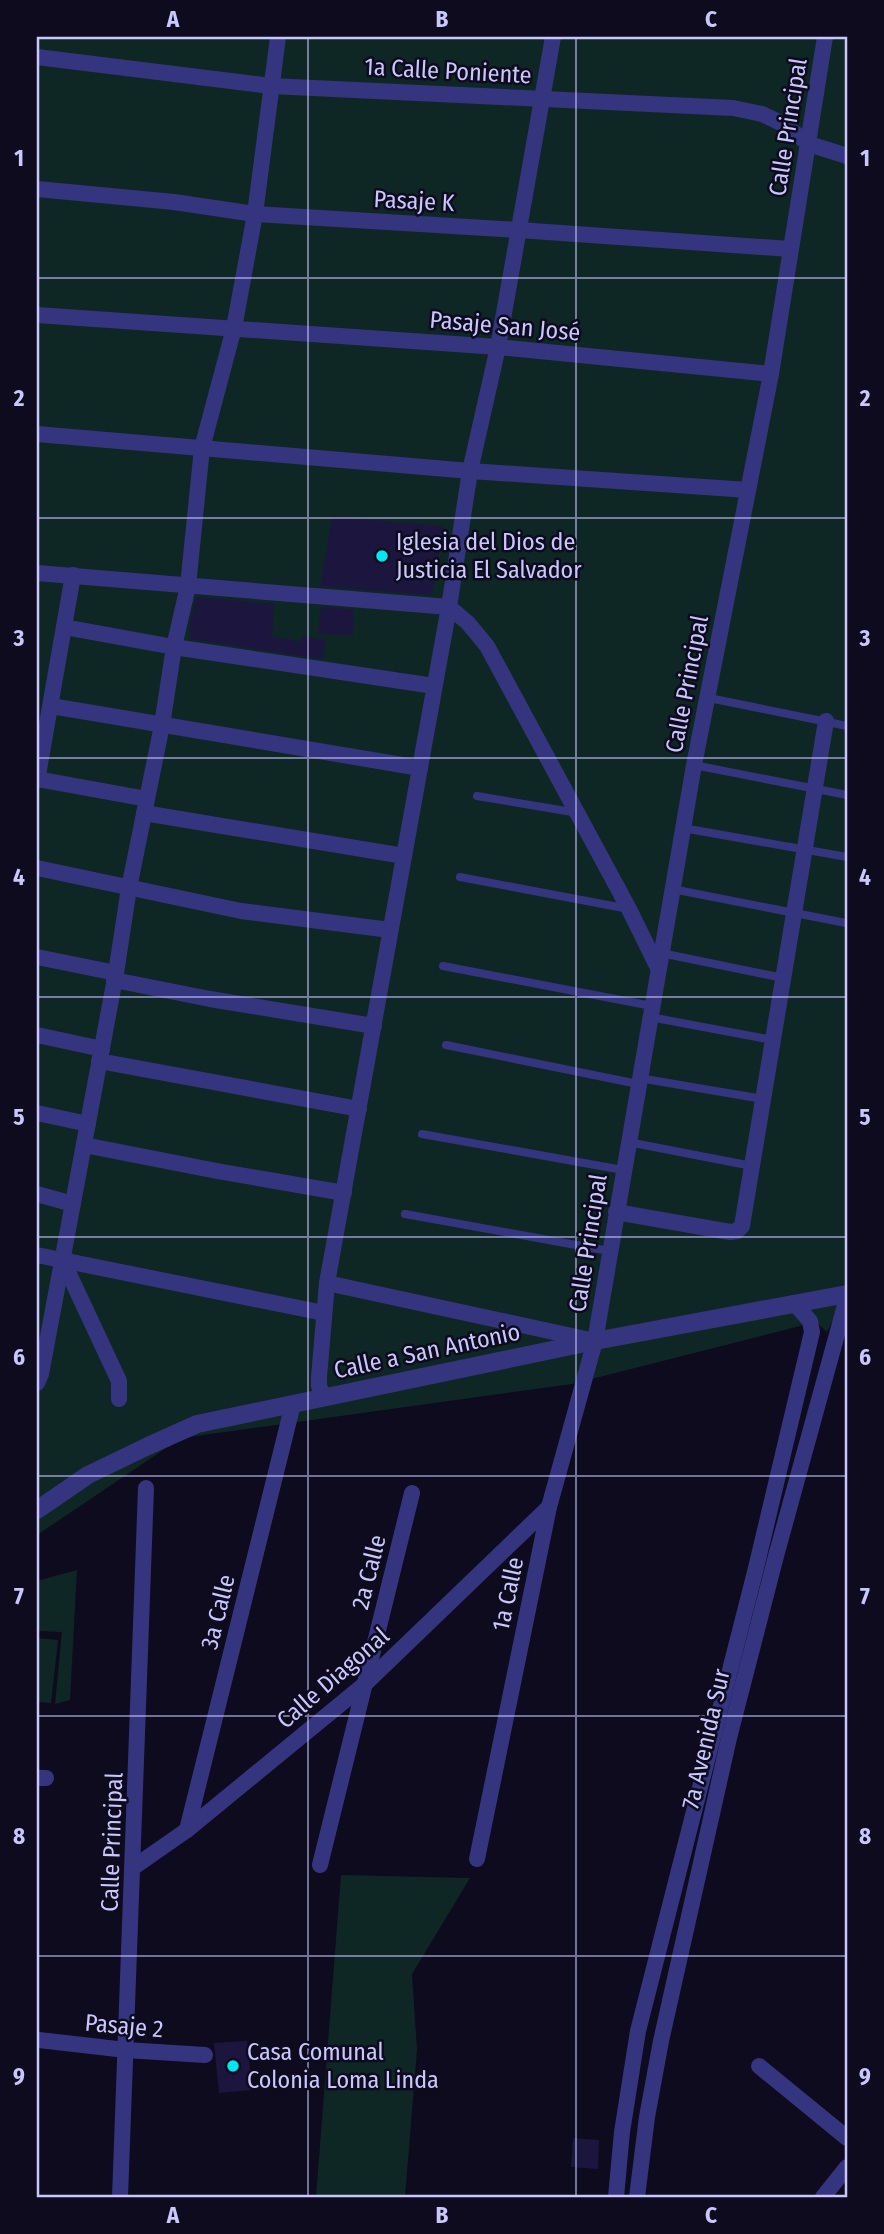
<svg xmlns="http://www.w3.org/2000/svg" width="884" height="2234" font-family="'Fira Sans Condensed',sans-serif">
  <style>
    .green { fill: #0e2725 }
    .building { fill: #1c163f }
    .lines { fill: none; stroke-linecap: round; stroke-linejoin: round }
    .service { stroke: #34357e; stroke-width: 8 }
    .minor { stroke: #34357e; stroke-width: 16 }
    .tertiary { stroke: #34357e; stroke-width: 18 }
    .grid { fill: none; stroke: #cac7ff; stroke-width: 2; stroke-opacity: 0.55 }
    .poi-dot { fill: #00e7f2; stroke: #0d0b1d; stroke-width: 2.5 }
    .labels { text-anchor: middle; stroke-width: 5; stroke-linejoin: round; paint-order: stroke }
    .street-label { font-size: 24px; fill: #cac7ff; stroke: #0d0b1d }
    .poi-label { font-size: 24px; fill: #cac7ff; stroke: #0d0b1d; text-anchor: start }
    .neatline { fill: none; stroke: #cac7ff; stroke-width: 2.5 }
    .grid-label { font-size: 23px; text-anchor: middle; font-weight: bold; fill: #cac7ff }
  </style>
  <rect width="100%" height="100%" fill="#0d0b1d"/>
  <g class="green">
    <path d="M 37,37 L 847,37 L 847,1315 L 834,1318 L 827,1332 L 816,1322 L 572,1384 L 181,1438 L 37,1535 Z"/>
    <path d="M 77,1570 L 70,1700 L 55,1704 L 62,1632 L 37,1631 L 37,1581 Z"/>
    <path d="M 37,1638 L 58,1640 L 51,1703 L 37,1702 Z"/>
    <path d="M 341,1875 L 470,1878 L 412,1974 L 417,2050 L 405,2197 L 316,2197 Z"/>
  </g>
  <g class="building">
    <path d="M 332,517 L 443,526 L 433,590 L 430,595 L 320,586 Z"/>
    <path d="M 196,597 L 274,604 L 272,636 L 301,642 L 302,636 L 326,640 L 322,659 L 190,639 L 190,624 Z"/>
    <path d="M 321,607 L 354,610 L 353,635 L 318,634 Z"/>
    <path d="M 247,2041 L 252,2090 L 219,2093 L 214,2043 Z"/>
    <path d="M 573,2138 L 599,2140 L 598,2169 L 571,2167 Z"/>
  </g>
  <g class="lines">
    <g class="service">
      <path d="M 709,698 L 847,726"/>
      <path d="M 694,765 L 847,795"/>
      <path d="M 477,796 L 578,813"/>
      <path d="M 683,828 L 847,857"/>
      <path d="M 460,877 L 629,909"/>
      <path d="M 672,889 L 846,923"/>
      <path d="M 661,953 L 783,978"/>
      <path d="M 443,966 L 652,1006"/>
      <path d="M 650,1017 L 773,1040"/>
      <path d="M 446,1045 L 638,1084"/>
      <path d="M 639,1078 L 763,1099"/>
      <path d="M 422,1134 L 623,1170"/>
      <path d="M 628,1142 L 752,1166"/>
      <path d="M 405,1214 L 609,1251"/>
    </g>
    <g class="minor">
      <path d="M 37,57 L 271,86 L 733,108 L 762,114 L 783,124 L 809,144 L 847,156"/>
      <path d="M 37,189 L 174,202 L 255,214 L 519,230 L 790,249"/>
      <path d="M 37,315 L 498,347 L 771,374"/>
      <path d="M 37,434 L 470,471 L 748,490"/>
      <path d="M 37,573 L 449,607 L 468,623 L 487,646 L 629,909 L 658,968"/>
      <path d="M 64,627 L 174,647 L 434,686"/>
      <path d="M 51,706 L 420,768"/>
      <path d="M 37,779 L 147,799"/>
      <path d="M 37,781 L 73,575"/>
      <path d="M 144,813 L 404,856"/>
      <path d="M 37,868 L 241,911 L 390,930"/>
      <path d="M 37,957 L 116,973"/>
      <path d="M 114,980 L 210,999 L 374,1026"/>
      <path d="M 37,1035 L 102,1049"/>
      <path d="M 99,1061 L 359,1109"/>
      <path d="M 37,1113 L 88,1124"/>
      <path d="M 84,1145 L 217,1171 L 344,1193"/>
      <path d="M 37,1194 L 73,1204"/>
      <path d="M 616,1212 L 730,1232 L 737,1231 L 742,1226 L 826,721"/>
      <path d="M 37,1255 L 324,1313"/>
      <path d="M 62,1259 L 119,1381 L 119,1399"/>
      <path d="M 327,1283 L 595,1341"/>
      <path d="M 37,1383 L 41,1374 L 116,973 L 129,888 L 162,725 L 174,647 L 188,586 L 202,448 L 234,328 L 255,214 L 278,37"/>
      <path d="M 324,1397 L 319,1386 L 319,1377 L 327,1283 L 449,607 L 470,471 L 498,347 L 553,37"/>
      <path d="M 37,1778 L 46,1778"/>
      <path d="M 187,1830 L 293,1404"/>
      <path d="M 477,1859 L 549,1507 L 595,1341 L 694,765 L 771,374 L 825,37"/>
      <path d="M 320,1865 L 412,1493"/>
      <path d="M 134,1867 L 187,1830 L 365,1684 L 549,1507"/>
      <path d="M 39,2040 L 126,2050 L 205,2055"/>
      <path d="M 759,2066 L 847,2138"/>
      <path d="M 120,2197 L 146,1488"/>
      <path d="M 616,2197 L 622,2132 L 638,2031 L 756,1568 L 812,1332 L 810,1321 L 794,1303"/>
      <path d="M 637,2197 L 647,2117 L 661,2041 L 729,1738 L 776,1556 L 847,1298"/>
      <path d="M 823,2197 L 847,2167"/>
    </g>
    <path class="tertiary" d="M 37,1510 L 88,1475 L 148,1446 L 197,1424 L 595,1341 L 847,1294"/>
  </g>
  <path class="grid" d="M 308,37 L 308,2197M 576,37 L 576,2197M 37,278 L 847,278M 37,518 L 847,518M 37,758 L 847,758M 37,997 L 847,997M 37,1237 L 847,1237M 37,1476 L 847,1476M 37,1716 L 847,1716M 37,1956 L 847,1956"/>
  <g class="poi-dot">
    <circle cx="382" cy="556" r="7"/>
    <circle cx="233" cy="2066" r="7"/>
  </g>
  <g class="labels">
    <g class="street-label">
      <text transform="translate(448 71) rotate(3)" y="8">1a Calle Poniente</text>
      <text transform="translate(788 127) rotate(-81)" y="8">Calle Principal</text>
      <text transform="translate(414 201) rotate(3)" y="8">Pasaje K</text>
      <text transform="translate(505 326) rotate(5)" y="8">Pasaje San José</text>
      <text transform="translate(687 684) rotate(-79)" y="8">Calle Principal</text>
      <text transform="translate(588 1243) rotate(-81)" y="8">Calle Principal</text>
      <text transform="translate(427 1351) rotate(-12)" y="8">Calle a San Antonio</text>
      <text transform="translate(369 1572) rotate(-76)" y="8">2a Calle</text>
      <text transform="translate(508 1594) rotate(-78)" y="8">1a Calle</text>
      <text transform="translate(218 1612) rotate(-76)" y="8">3a Calle</text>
      <text transform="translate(333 1678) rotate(-41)" y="8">Calle Diagonal</text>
      <text transform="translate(706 1739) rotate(-77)" y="8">7a Avenida Sur</text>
      <text transform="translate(112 1842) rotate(-88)" y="8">Calle Principal</text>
      <text transform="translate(124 2026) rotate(5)" y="8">Pasaje 2</text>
    </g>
    <g class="poi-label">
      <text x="396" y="550">Iglesia del Dios de<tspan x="396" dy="28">Justicia El Salvador</tspan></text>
      <text x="247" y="2060">Casa Comunal<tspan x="247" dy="28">Colonia Loma Linda</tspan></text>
    </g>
  </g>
  <rect width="884" height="2234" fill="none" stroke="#0d0b1d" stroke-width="77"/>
  <rect x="38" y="38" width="808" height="2158" class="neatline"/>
  <g class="grid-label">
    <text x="173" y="27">A</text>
    <text x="442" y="27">B</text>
    <text x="711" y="27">C</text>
    <text x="19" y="166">1</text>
    <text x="865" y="166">1</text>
    <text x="19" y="406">2</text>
    <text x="865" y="406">2</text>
    <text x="19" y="646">3</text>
    <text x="865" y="646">3</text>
    <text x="19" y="885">4</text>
    <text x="865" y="885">4</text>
    <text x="19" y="1125">5</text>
    <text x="865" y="1125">5</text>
    <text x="19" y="1365">6</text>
    <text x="865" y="1365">6</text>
    <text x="19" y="1604">7</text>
    <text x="865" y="1604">7</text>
    <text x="19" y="1844">8</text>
    <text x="865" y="1844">8</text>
    <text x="19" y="2084">9</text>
    <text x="865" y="2084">9</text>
    <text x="173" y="2223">A</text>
    <text x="442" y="2223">B</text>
    <text x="711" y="2223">C</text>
  </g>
</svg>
